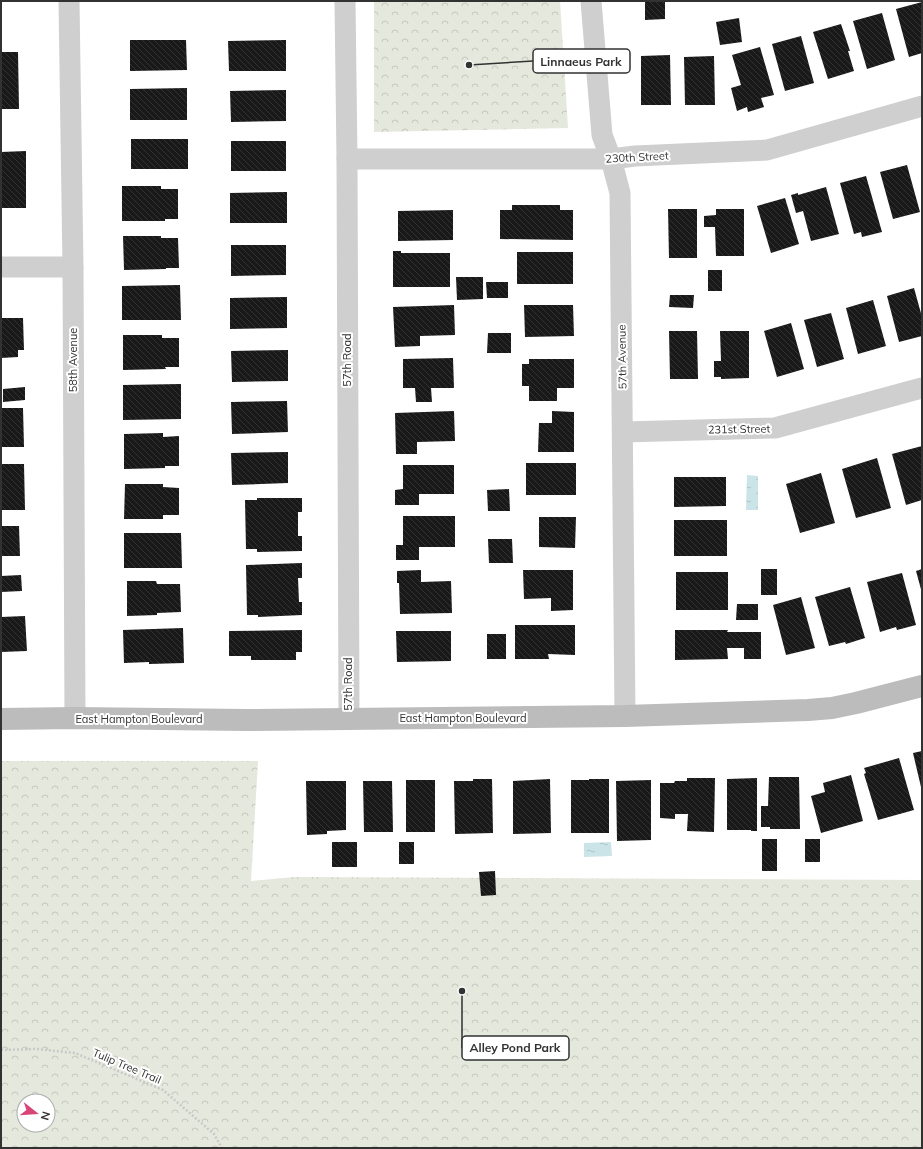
<svg xmlns="http://www.w3.org/2000/svg" width="923" height="1149" font-family="Mulish,sans-serif">
  <style>
    .forest { fill: url(#forest-crowns); fill-rule: evenodd }
    .water { fill: url(#water-ripples) }
    .building { fill: url(#building-back-hatch) }
    .lines { fill: none; stroke-linecap: round; stroke-linejoin: round }
    .path { stroke: #c9c9c9; stroke-width: 2.5; stroke-dasharray: 2 2; stroke-linecap: butt }
    .street { stroke: #cfcfcf; stroke-width: 21 }
    .secondary { stroke: #bcbcbc; stroke-width: 22 }
    .labels { text-anchor: middle; stroke-width: 4; stroke-linejoin: round; paint-order: stroke }
    .street-label { font-size: 11px; fill: #323232; stroke: #fff }
    .leader { fill: none; stroke: #323232; stroke-width: 1.5 }
    .callout-dot { fill: #323232; stroke: #fff; stroke-width: 1.5 }
    .callout { fill: #fff; stroke: #323232; stroke-width: 1.5 }
    .callout-label { font-size: 12px; text-anchor: middle; font-weight: bold; fill: #323232 }
  </style>
  <defs>
    <pattern id="forest-crowns" width="20" height="18" patternUnits="userSpaceOnUse"><rect width="20" height="18" fill="#e5e8dc"/><path d="M2 6a3 3 0 1 1 6 0M12 15a3 3 0 1 1 6 0" fill="none" stroke="#c5c7bd"/></pattern>
    <pattern id="water-ripples" width="26" height="14" patternUnits="userSpaceOnUse"><rect width="26" height="14" fill="#cae4e7"/><path d="M2 4q2-2 4 0t4 0M15 11q2-2 4 0t4 0" fill="none" stroke="#aec4c7"/></pattern>
    <pattern id="building-back-hatch" width="6" height="6" patternUnits="userSpaceOnUse"><rect width="6" height="6" fill="#191919"/><path d="M-1 5l2 2M0 0l6 6M5-1l2 2" fill="none" stroke="#323232"/></pattern>
  </defs>
  <rect width="100%" height="100%" fill="#fff"/>
  <g class="forest">
    <path d="M 374,1 L 560,1 L 568,128 L 374,132 Z"/>
    <path d="M 1,761 L 258,761 L 251,881 L 294,877 L 922,880 L 922,1148 L 1,1148 ZM 24,1101 L 48,1101 L 48,1125 L 24,1125 Z"/>
  </g>
  <g class="water">
    <path d="M 747,475 L 758,476 L 758,510 L 746,510 Z"/>
    <path d="M 611,842 L 612,856 L 584,857 L 584,843 Z"/>
  </g>
  <g class="building">
    <path d="M 645,1 L 665,1 L 665,19 L 645,20 Z"/>
    <path d="M 922,2 L 922,53 L 909,57 L 896,9 Z"/>
    <path d="M 882,13 L 895,60 L 867,69 L 853,21 Z"/>
    <path d="M 739,18 L 742,42 L 720,45 L 716,22 Z"/>
    <path d="M 841,24 L 850,51 L 848,51 L 854,71 L 828,79 L 813,32 Z"/>
    <path d="M 801,36 L 814,83 L 785,91 L 772,44 Z"/>
    <path d="M 130,40 L 186,40 L 187,70 L 130,71 Z"/>
    <path d="M 286,40 L 286,71 L 229,71 L 228,41 Z"/>
    <path d="M 760,47 L 774,95 L 761,98 L 764,107 L 748,112 L 747,107 L 737,111 L 731,88 L 741,85 L 732,55 Z"/>
    <path d="M 1,52 L 18,52 L 19,109 L 1,109 Z"/>
    <path d="M 670,55 L 671,105 L 641,105 L 641,56 Z"/>
    <path d="M 714,56 L 715,105 L 685,105 L 684,57 Z"/>
    <path d="M 187,88 L 187,120 L 130,120 L 130,89 Z"/>
    <path d="M 286,90 L 286,121 L 231,122 L 230,91 Z"/>
    <rect x="131" y="139" width="57" height="30"/>
    <rect x="231" y="141" width="55" height="30"/>
    <path d="M 26,151 L 26,208 L 1,208 L 1,152 Z"/>
    <path d="M 907,165 L 920,212 L 893,219 L 880,172 Z"/>
    <path d="M 866,176 L 882,232 L 862,237 L 861,232 L 854,234 L 840,183 Z"/>
    <path d="M 122,186 L 161,186 L 161,189 L 178,189 L 178,219 L 165,219 L 165,221 L 122,221 Z"/>
    <path d="M 826,187 L 839,234 L 811,241 L 803,211 L 796,213 L 791,195 L 798,193 L 798,195 Z"/>
    <path d="M 287,192 L 287,223 L 230,223 L 230,193 Z"/>
    <path d="M 785,198 L 799,244 L 771,253 L 757,206 Z"/>
    <path d="M 512,205 L 560,205 L 560,210 L 573,210 L 573,240 L 500,239 L 500,210 L 512,210 Z"/>
    <path d="M 668,209 L 697,209 L 697,258 L 669,258 Z"/>
    <path d="M 716,209 L 744,209 L 744,256 L 716,256 L 715,227 L 704,227 L 704,216 L 716,215 Z"/>
    <path d="M 453,210 L 453,240 L 398,241 L 398,211 Z"/>
    <path d="M 123,236 L 161,236 L 161,238 L 178,238 L 179,268 L 166,268 L 166,269 L 124,270 Z"/>
    <path d="M 231,245 L 286,245 L 286,275 L 231,276 Z"/>
    <path d="M 393,251 L 401,251 L 401,253 L 450,253 L 450,287 L 393,287 Z"/>
    <rect x="517" y="252" width="56" height="32"/>
    <rect x="708" y="270" width="14" height="21"/>
    <path d="M 456,277 L 483,277 L 483,299 L 457,300 Z"/>
    <path d="M 486,282 L 508,282 L 508,298 L 487,298 Z"/>
    <path d="M 180,285 L 181,320 L 122,320 L 122,286 Z"/>
    <path d="M 914,288 L 922,317 L 922,336 L 899,342 L 887,296 Z"/>
    <path d="M 670,295 L 694,295 L 693,308 L 669,307 Z"/>
    <path d="M 287,297 L 287,328 L 230,329 L 230,298 Z"/>
    <path d="M 873,300 L 886,346 L 858,354 L 846,308 Z"/>
    <path d="M 454,305 L 455,335 L 420,336 L 420,346 L 395,347 L 393,307 Z"/>
    <path d="M 524,305 L 573,305 L 574,336 L 525,337 Z"/>
    <path d="M 831,313 L 844,359 L 817,367 L 804,320 Z"/>
    <path d="M 1,318 L 23,318 L 24,350 L 18,350 L 18,357 L 1,358 Z"/>
    <path d="M 791,323 L 804,369 L 777,377 L 764,331 Z"/>
    <path d="M 669,331 L 697,331 L 698,379 L 670,379 Z"/>
    <path d="M 720,331 L 749,331 L 749,378 L 721,379 L 721,377 L 714,377 L 714,361 L 721,361 Z"/>
    <path d="M 488,333 L 511,333 L 511,353 L 487,353 Z"/>
    <path d="M 123,335 L 162,335 L 162,338 L 179,338 L 179,367 L 165,367 L 166,369 L 123,370 Z"/>
    <path d="M 288,350 L 288,381 L 232,382 L 231,351 Z"/>
    <path d="M 453,358 L 454,388 L 431,388 L 432,402 L 416,402 L 415,388 L 403,388 L 403,359 Z"/>
    <path d="M 529,359 L 574,359 L 574,388 L 557,388 L 557,401 L 529,401 L 529,386 L 522,386 L 522,364 L 529,364 Z"/>
    <path d="M 181,384 L 181,419 L 123,420 L 123,385 Z"/>
    <path d="M 25,387 L 25,400 L 3,402 L 3,389 Z"/>
    <path d="M 287,401 L 288,432 L 232,434 L 231,402 Z"/>
    <path d="M 1,408 L 23,408 L 24,447 L 1,447 Z"/>
    <path d="M 454,411 L 455,441 L 417,442 L 417,454 L 396,454 L 395,413 Z"/>
    <path d="M 552,411 L 574,412 L 574,452 L 538,452 L 539,423 L 552,423 Z"/>
    <path d="M 163,433 L 163,437 L 179,436 L 179,466 L 165,466 L 165,468 L 124,469 L 124,434 Z"/>
    <path d="M 922,446 L 922,500 L 906,505 L 892,454 Z"/>
    <path d="M 288,452 L 288,483 L 232,485 L 231,453 Z"/>
    <path d="M 877,458 L 891,508 L 856,518 L 842,469 Z"/>
    <rect x="526" y="463" width="50" height="32"/>
    <path d="M 1,464 L 24,464 L 25,510 L 1,510 Z"/>
    <path d="M 403,465 L 454,465 L 454,494 L 419,494 L 419,505 L 395,505 L 395,490 L 403,489 Z"/>
    <path d="M 821,473 L 835,523 L 800,533 L 786,484 Z"/>
    <path d="M 674,477 L 726,477 L 726,506 L 674,507 Z"/>
    <path d="M 125,484 L 163,484 L 163,487 L 179,488 L 179,515 L 163,515 L 163,519 L 124,519 Z"/>
    <path d="M 509,489 L 510,511 L 488,511 L 487,490 Z"/>
    <path d="M 257,498 L 302,498 L 302,512 L 298,512 L 298,536 L 302,536 L 302,551 L 257,552 L 257,549 L 246,549 L 245,500 L 257,500 Z"/>
    <path d="M 403,516 L 455,516 L 455,547 L 419,547 L 419,560 L 396,560 L 396,545 L 403,545 Z"/>
    <path d="M 539,517 L 576,517 L 575,548 L 539,547 Z"/>
    <rect x="674" y="520" width="53" height="36"/>
    <path d="M 1,526 L 19,526 L 20,556 L 1,556 Z"/>
    <path d="M 124,533 L 181,533 L 182,568 L 124,568 Z"/>
    <path d="M 488,539 L 512,539 L 513,563 L 489,563 Z"/>
    <path d="M 302,563 L 302,578 L 298,578 L 299,602 L 302,602 L 302,615 L 258,617 L 258,615 L 247,615 L 246,565 Z"/>
    <rect x="761" y="569" width="16" height="26"/>
    <path d="M 922,569 L 922,593 L 916,571 Z"/>
    <path d="M 421,570 L 421,582 L 451,581 L 452,613 L 400,614 L 399,583 L 397,583 L 397,571 Z"/>
    <path d="M 523,570 L 573,570 L 573,610 L 551,611 L 551,598 L 524,599 Z"/>
    <rect x="676" y="572" width="52" height="38"/>
    <path d="M 902,573 L 916,625 L 897,630 L 896,627 L 880,632 L 867,582 Z"/>
    <path d="M 21,575 L 22,591 L 1,592 L 1,576 Z"/>
    <path d="M 127,581 L 156,581 L 157,584 L 180,584 L 181,612 L 157,613 L 157,615 L 127,616 Z"/>
    <path d="M 850,587 L 865,638 L 846,644 L 845,642 L 829,646 L 815,597 Z"/>
    <path d="M 801,597 L 815,648 L 786,655 L 773,605 Z"/>
    <path d="M 737,604 L 758,604 L 758,620 L 736,620 Z"/>
    <path d="M 25,616 L 27,651 L 1,652 L 1,617 Z"/>
    <path d="M 515,625 L 575,625 L 575,655 L 548,654 L 549,659 L 515,659 Z"/>
    <path d="M 183,628 L 184,663 L 149,664 L 149,662 L 124,663 L 123,630 Z"/>
    <path d="M 302,630 L 302,652 L 296,652 L 296,660 L 251,660 L 251,656 L 229,656 L 229,631 Z"/>
    <path d="M 675,630 L 728,630 L 727,632 L 761,632 L 761,659 L 744,659 L 744,648 L 727,648 L 728,659 L 675,660 Z"/>
    <path d="M 396,631 L 451,631 L 451,661 L 397,662 Z"/>
    <rect x="487" y="634" width="19" height="25"/>
    <path d="M 922,751 L 922,787 L 921,787 L 913,753 Z"/>
    <path d="M 899,758 L 914,810 L 878,820 L 864,774 L 866,773 L 864,768 Z"/>
    <path d="M 851,775 L 863,821 L 821,833 L 811,796 L 825,792 L 823,783 Z"/>
    <path d="M 769,777 L 799,777 L 800,829 L 770,829 L 770,827 L 761,827 L 761,806 L 768,806 Z"/>
    <path d="M 687,778 L 715,778 L 714,832 L 687,831 L 688,814 L 675,814 L 675,819 L 660,818 L 660,783 L 674,783 L 675,781 L 687,781 Z"/>
    <path d="M 757,778 L 757,831 L 751,831 L 751,830 L 727,830 L 727,779 Z"/>
    <path d="M 473,779 L 492,779 L 493,833 L 455,834 L 454,781 L 473,781 Z"/>
    <path d="M 550,779 L 551,833 L 513,834 L 513,781 Z"/>
    <path d="M 589,779 L 609,779 L 609,833 L 571,833 L 571,780 L 589,780 Z"/>
    <rect x="406" y="780" width="29" height="52"/>
    <path d="M 651,780 L 651,840 L 617,841 L 616,781 Z"/>
    <path d="M 306,781 L 346,781 L 346,830 L 327,831 L 327,834 L 307,835 Z"/>
    <path d="M 363,781 L 392,781 L 393,832 L 364,832 Z"/>
    <rect x="762" y="839" width="15" height="32"/>
    <rect x="805" y="839" width="15" height="23"/>
    <rect x="332" y="842" width="25" height="25"/>
    <rect x="399" y="842" width="15" height="22"/>
    <path d="M 495,871 L 496,895 L 481,896 L 479,872 Z"/>
  </g>
  <g class="lines">
    <path class="path" d="M 1,1050 L 37,1049 L 75,1053 L 163,1090 L 214,1134 L 222,1148"/>
    <g class="street">
      <path d="M 69,1 L 73,267 L 75,718"/>
      <path d="M 345,1 L 347,159 L 349,718"/>
      <path d="M 591,1 L 602,135 L 611,159 L 620,193 L 625,716"/>
      <path d="M 347,159 L 611,159 L 635,156 L 767,150 L 922,106"/>
      <path d="M 1,267 L 73,267"/>
      <path d="M 623,432 L 775,428 L 922,388"/>
    </g>
    <path class="secondary" d="M 1,719 L 75,718 L 247,720 L 625,716 L 808,710 L 832,708 L 856,703 L 922,686"/>
  </g>
  <g class="labels">
    <g class="street-label">
      <text transform="translate(637 157) rotate(-3)" y="4">230th Street</text>
      <text transform="translate(622 357) rotate(-91)" y="4">57th Avenue</text>
      <text transform="translate(73 360) rotate(-90)" y="4">58th Avenue</text>
      <text transform="translate(347 360) rotate(-90)" y="4">57th Road</text>
      <text transform="translate(739 429) rotate(-1)" y="4">231st Street</text>
      <text transform="translate(348 684) rotate(-90)" y="4">57th Road</text>
      <text x="463" y="722">East Hampton Boulevard</text>
      <text x="139" y="723">East Hampton Boulevard</text>
      <text transform="translate(127 1066) rotate(23)" y="4">Tulip Tree Trail</text>
    </g>
  </g>
  <path class="leader" d="M469 65L533 61M462 991L462 1048"/>
  <g class="callout-dot">
    <circle cx="469" cy="65" r="4"/>
    <circle cx="462" cy="991" r="4"/>
  </g>
  <g class="callout">
    <rect x="533" y="49" width="97" height="24" rx="4"/>
    <rect x="462" y="1036" width="107" height="24" rx="4"/>
  </g>
  <g class="callout-label">
    <text x="581" y="66">Linnaeus Park</text>
    <text x="515" y="1052">Alley Pond Park</text>
  </g>
  <rect width="923" height="1149" fill="none" stroke="#323232" stroke-width="4"/>
  <g transform="translate(36 1113) rotate(107)"><circle r="19" fill="#ffffff" stroke="#adadad"/>
  <path d="M0-3L7 15L0 10L-7 15Z" fill="#d84579"/>
  <text y="-6" font-size="11" font-weight="bold" text-anchor="middle" fill="#323232">N</text>
  </g>
</svg>
